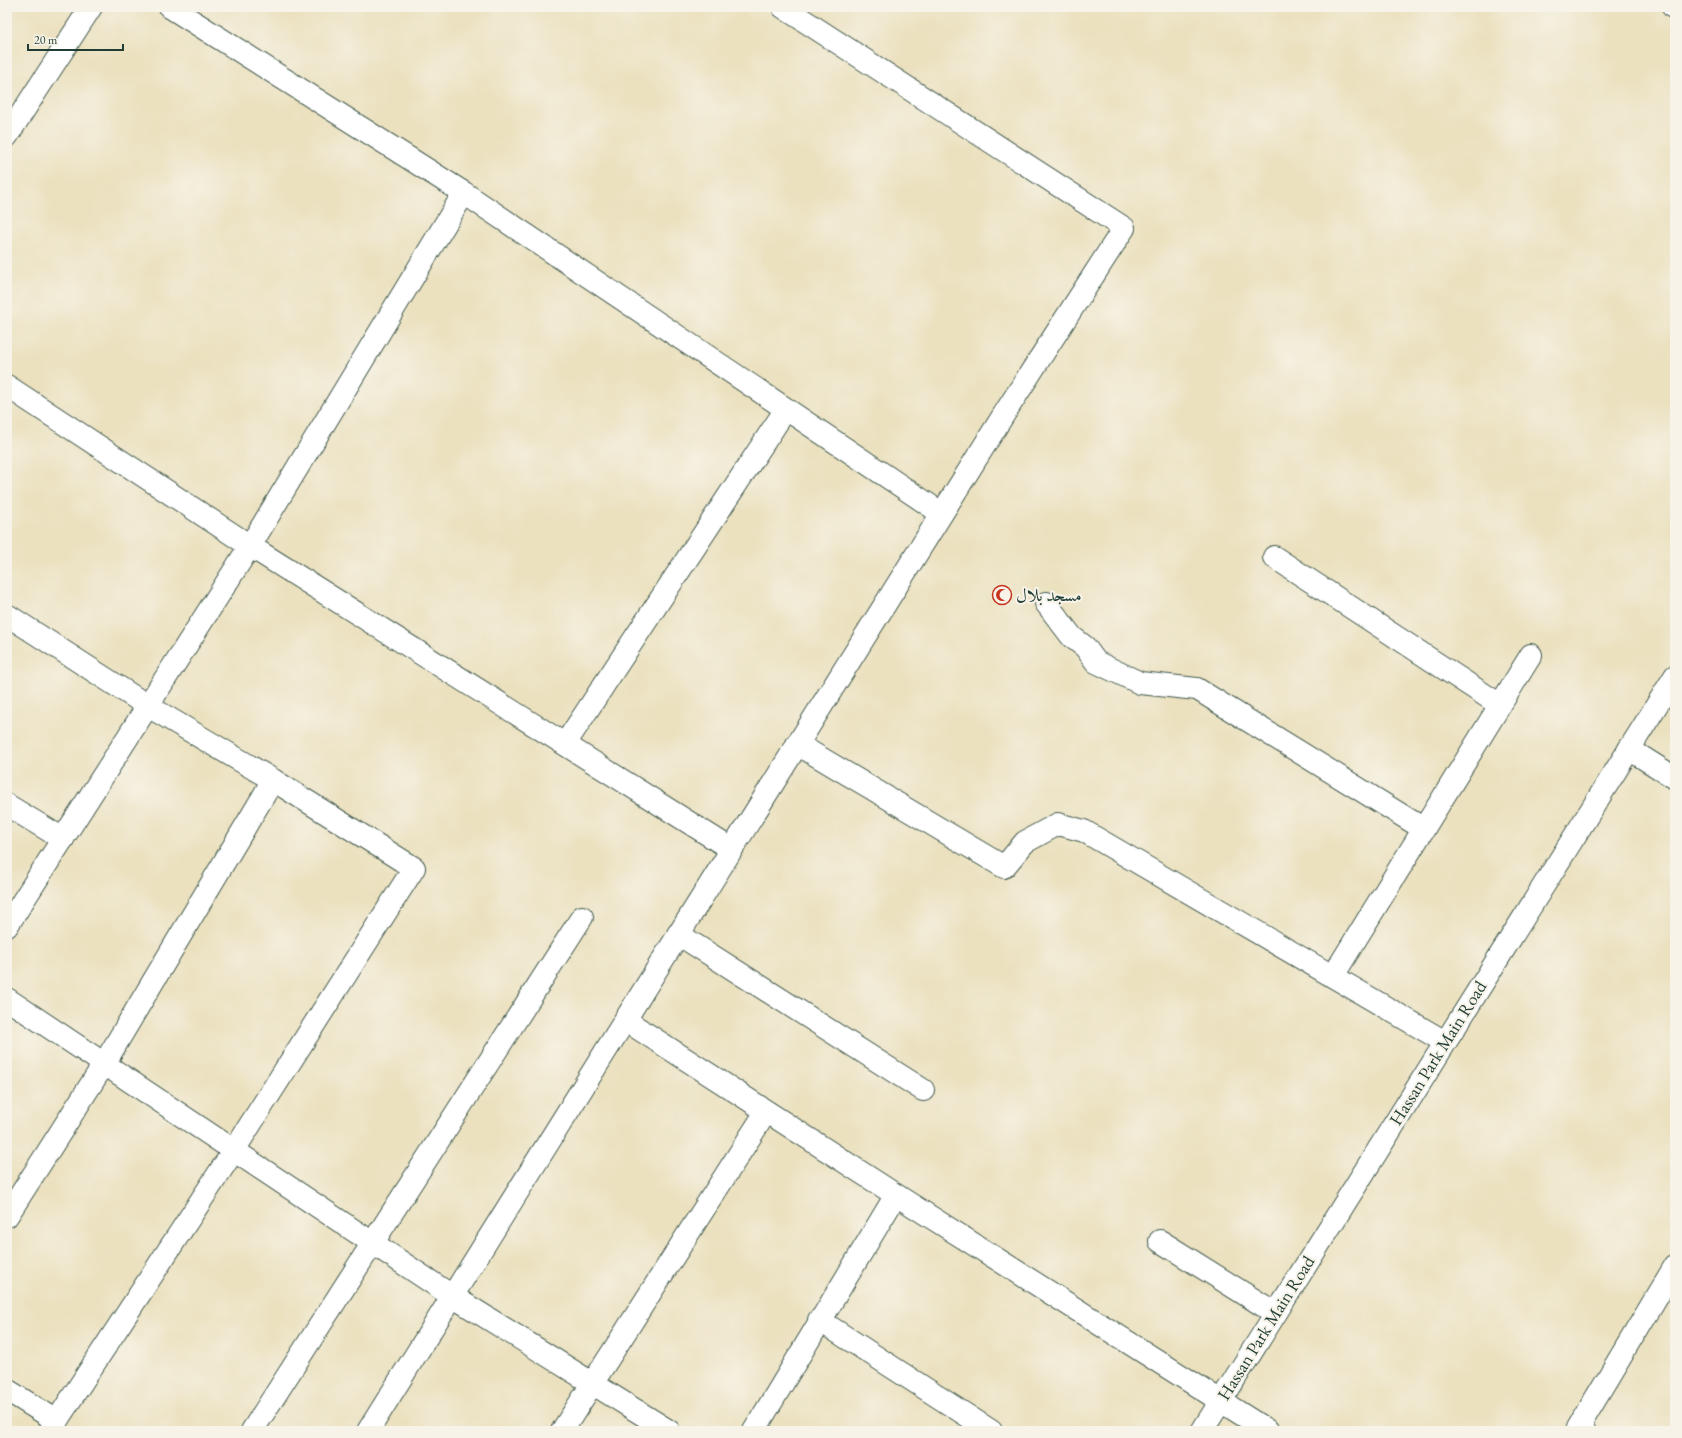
<svg xmlns="http://www.w3.org/2000/svg" width="1682" height="1438" font-family="'EB Garamond',Amiri,serif">
  <style>
    .lines { fill: none; stroke-linecap: round; stroke-linejoin: round }
    .street-casing { stroke: #3e5649; stroke-width: 24 }
    .street { stroke: #fff; stroke-width: 22 }
    .labels { text-anchor: middle; stroke-width: 4; stroke-linejoin: round; paint-order: stroke }
    .poi-label { font-size: 18px; fill: #1f3d34; stroke: #f7f3e8; text-anchor: start }
    .street-label { font-size: 18px; fill: #1f3d34; stroke: #f7f3e8 }
  </style>
  <rect width="100%" height="100%" fill="#f7f3e8"/>
  <filter id="ink" filterUnits="userSpaceOnUse"><feTurbulence type="fractalNoise" baseFrequency=".025" numOctaves="2"/><feDisplacementMap in="SourceGraphic" scale="8" xChannelSelector="R" yChannelSelector="G"/><feConvolveMatrix kernelMatrix="1 2 1 2 8 2 1 2 1" color-interpolation-filters="sRGB"/></filter>
  <filter id="wash" filterUnits="userSpaceOnUse"><feTurbulence type="fractalNoise" baseFrequency=".012" numOctaves="4" result="noise"/><feDisplacementMap in="SourceGraphic" scale="16" xChannelSelector="R" yChannelSelector="G"/><feGaussianBlur stdDeviation="0.9" result="paint"/><feColorMatrix in="noise" values="0 0 0 0 0 0 0 0 0 0 0 0 0 0 0 0 0 1.4 0 .05"/><feComposite in="paint" operator="in"/></filter>
  <g filter="url(#wash)">
    <rect width="100%" height="100%" fill="#ebe1bf"/>
  </g>
  <g filter="url(#ink)">
    <g class="lines">
      <defs>
        <g id="street">
          <path d="M 170,7 L 464,193 L 941,513"/>
          <path d="M 1673,7 L 1675,8"/>
          <path d="M 7,136 L 91,7"/>
          <path d="M 7,386 L 250,546 L 464,193"/>
          <path d="M 1274,557 L 1500,705"/>
          <path d="M 1046,603 L 1072,637 L 1085,647 L 1096,662 L 1140,683 L 1197,689 L 1424,829"/>
          <path d="M 7,615 L 148,706 L 273,780 L 414,868 L 234,1150 L 50,1431"/>
          <path d="M 565,744 L 786,409"/>
          <path d="M 797,744 L 1004,867 L 1025,842 L 1058,824 L 1084,831 L 1445,1042"/>
          <path d="M 1629,749 L 1675,778"/>
          <path d="M 7,805 L 63,839"/>
          <path d="M 7,926 L 250,546 L 731,849"/>
          <path d="M 678,934 L 923,1090"/>
          <path d="M 1333,976 L 1531,655"/>
          <path d="M 7,999 L 452,1296 L 669,1431"/>
          <path d="M 625,1020 L 896,1195 L 1268,1431"/>
          <path d="M 7,1216 L 104,1064 L 273,780"/>
          <path d="M 1160,1241 L 1275,1313"/>
          <path d="M 819,1320 L 991,1431"/>
          <path d="M 7,1390 L 57,1421"/>
          <path d="M 252,1431 L 582,917"/>
          <path d="M 368,1431 L 1006,411 L 1124,228 L 783,7"/>
          <path d="M 562,1431 L 766,1112"/>
          <path d="M 754,1431 L 896,1195"/>
          <path d="M 1202,1431 L 1675,676"/>
          <path d="M 1584,1431 L 1578,1428 L 1675,1266"/>
        </g>
      </defs>
      <use href="#street" class="street-casing"/>
      <use href="#street" class="street"/>
    </g>
  </g>
  <defs>
    <symbol id="mosque-ring" viewBox="-11 -11 22 22"><circle r="9.5" fill="#f7f3e8" stroke="#c8321e" stroke-width="1.5"/><path d="M3.5-4.9A6 6 0 1 0 3.5 4.9A5 5 0 1 1 3.5-4.9Z" fill="#c8321e"/></symbol>
  </defs>
  <g fill-rule="evenodd">
    <use href="#mosque-ring" x="991" y="584" width="22" height="22"/>
  </g>
  <g class="labels">
    <g class="poi-label">
      <text x="1016" y="601">مسجد بلال</text>
    </g>
    <g class="street-label">
      <text transform="translate(1438 1053) rotate(-58)" y="6">Hassan Park Main Road</text>
      <text transform="translate(1266 1328) rotate(-58)" y="6">Hassan Park Main Road</text>
    </g>
  </g>
  <rect width="1682" height="1438" fill="none" stroke="#f7f3e8" stroke-width="24"/>
  <path d="M28 44v6h95v-6" fill="none" stroke="#1f3d34" stroke-width="2"/>
  <text x="34" y="44" font-size="12" fill="#1f3d34" stroke="#f7f3e8" stroke-width="3" paint-order="stroke">20 m</text>
</svg>
